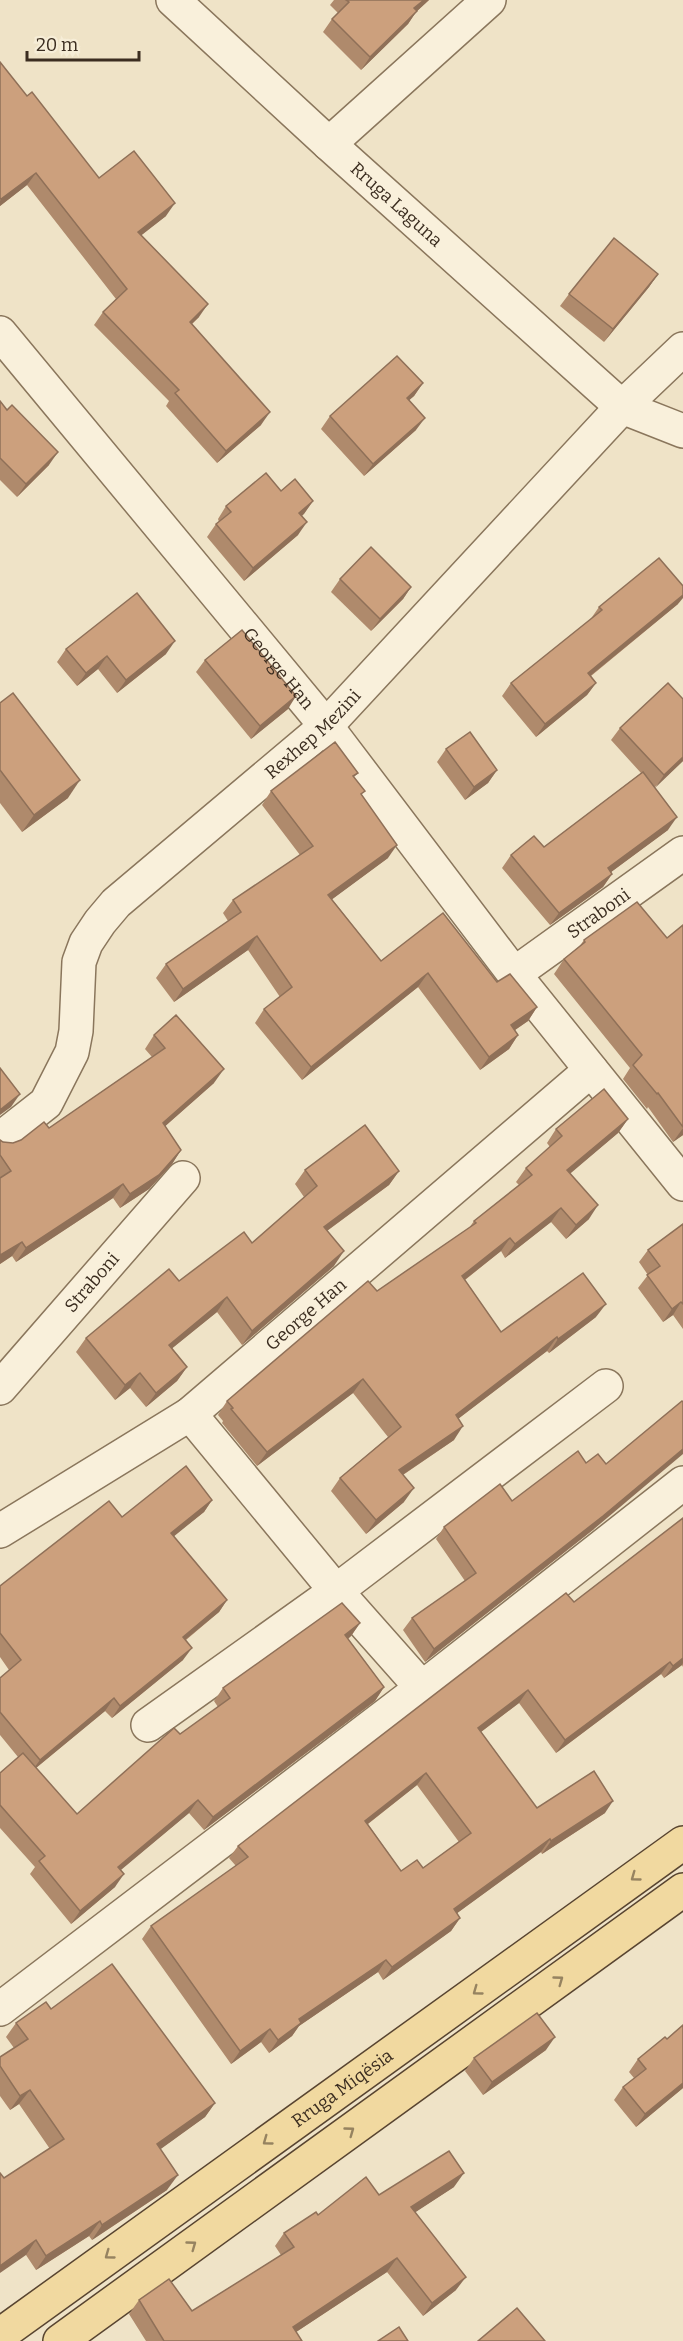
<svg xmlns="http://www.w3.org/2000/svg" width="683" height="2341" font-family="Bitter,serif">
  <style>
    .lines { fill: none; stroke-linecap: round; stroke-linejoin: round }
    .minor-casing { stroke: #8a765c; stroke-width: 36 }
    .major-casing { stroke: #584430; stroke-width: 36 }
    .minor { stroke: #f9f0db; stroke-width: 33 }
    .major { stroke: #f1d9a0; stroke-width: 33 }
    .wall { fill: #af8a6c; fill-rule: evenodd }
    .shaded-wall { fill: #8f7058 }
    .building { fill: #cca07d; stroke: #8f7058; stroke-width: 1.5; fill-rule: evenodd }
    .oneway { stroke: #968360 }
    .labels { text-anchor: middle; stroke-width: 6; stroke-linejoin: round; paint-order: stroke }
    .street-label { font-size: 18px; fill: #3b2d20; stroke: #f6edd7 }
  </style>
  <rect width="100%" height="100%" fill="#efe3c7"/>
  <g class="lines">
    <defs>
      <g id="minor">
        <path id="s1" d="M 173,0 L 329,144 L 622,407 L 683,431"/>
        <path d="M 329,144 L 489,0"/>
        <path id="s2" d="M 0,333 L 326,726 L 514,974 L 683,1184"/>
        <path id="s3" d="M 514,974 L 683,853"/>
        <path id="s4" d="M 0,1139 L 46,1103 L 72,1052 L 76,1031 L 79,962 L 86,943 L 100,922 L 116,903 L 326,726 L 622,407 L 683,349"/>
        <path id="s5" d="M 0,1388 L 183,1178"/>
        <path d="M 190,1414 L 336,1591 L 422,1688"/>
        <path id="s6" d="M 0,1531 L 190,1414 L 591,1070"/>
        <path d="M 148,1725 L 336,1591 L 606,1386"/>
        <path d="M 0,2009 L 422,1688 L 683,1483"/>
      </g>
      <g id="major">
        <path id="s7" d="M 0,2335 L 683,1843"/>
        <path d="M 60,2341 L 683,1890"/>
      </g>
    </defs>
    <use href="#minor" class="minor-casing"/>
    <use href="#major" class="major-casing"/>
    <use href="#minor" class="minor"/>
    <use href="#major" class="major"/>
  </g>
  <g class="wall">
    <path d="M 334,0 L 429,0 L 416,12 L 408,24 L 361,70 L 323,32 L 332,19 L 338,13 L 330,5 Z"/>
    <path d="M 0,62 L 27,96 L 99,178 L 166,216 L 141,235 L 199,317 L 192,324 L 261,425 L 217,463 L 166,406 L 169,401 L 94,325 L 103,312 L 116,299 L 27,185 L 0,206 Z"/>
    <path d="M 658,274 L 649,287 L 604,342 L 560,306 L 569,294 Z"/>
    <path d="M 423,383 L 414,396 L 409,400 L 416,430 L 364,476 L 321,429 L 330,416 Z"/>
    <path d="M 0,401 L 49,465 L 17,497 L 0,480 Z"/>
    <path d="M 281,491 L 313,501 L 302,516 L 298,535 L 244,581 L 207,537 L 216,524 L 219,522 L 218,519 L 226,506 Z"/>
    <path d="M 340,579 L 411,587 L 403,599 L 371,631 L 331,592 Z"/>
    <path d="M 678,604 L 591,676 L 596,683 L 587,695 L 536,737 L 502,696 L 511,683 L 590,620 L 599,607 Z"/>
    <path d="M 66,649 L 166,654 L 117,693 L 98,669 L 77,686 L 57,662 Z"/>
    <path d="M 205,660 L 288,709 L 251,739 L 196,672 Z"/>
    <path d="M 0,703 L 68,798 L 22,832 L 0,803 Z"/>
    <path d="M 620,728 L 683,761 L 655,787 L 668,830 L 611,872 L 612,874 L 603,887 L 550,925 L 502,868 L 511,855 L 544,847 L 641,773 L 611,740 Z"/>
    <path d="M 446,749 L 497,770 L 488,783 L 465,800 L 437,762 Z"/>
    <path d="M 358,773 L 354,777 L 388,858 L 332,899 L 381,961 L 497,982 L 537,1007 L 528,1021 L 515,1030 L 518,1035 L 509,1049 L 480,1070 L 418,987 L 302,1080 L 255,1023 L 264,1009 L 280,997 L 248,950 L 174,1002 L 156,978 L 166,964 L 228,921 L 223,913 L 233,900 L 300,855 L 262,805 L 271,791 Z"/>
    <path d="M 683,925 L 683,1135 L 673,1142 L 648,1107 L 647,1109 L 623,1079 L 630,1068 L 554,974 L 564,959 L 579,947 L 584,940 L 667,938 Z"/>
    <path d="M 154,1035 L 214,1083 L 165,1126 L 181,1150 L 172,1164 L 149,1189 L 120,1208 L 113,1198 L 16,1262 L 12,1256 L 0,1264 L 0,1140 L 3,1142 L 13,1143 L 49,1128 L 152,1057 L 145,1049 Z"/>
    <path d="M 628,1119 L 618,1133 L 570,1173 L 589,1219 L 566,1239 L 551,1222 L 505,1258 L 501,1251 L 465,1280 L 501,1332 L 596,1317 L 549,1353 L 547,1351 L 458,1419 L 454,1440 L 403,1475 L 404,1502 L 366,1534 L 331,1491 L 340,1478 L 388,1437 L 353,1393 L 257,1466 L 222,1423 L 223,1421 L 218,1415 L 227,1401 L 377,1291 L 469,1228 L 474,1221 L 519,1185 L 516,1182 L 526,1168 L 550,1147 L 547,1143 L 556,1129 Z"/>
    <path d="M 305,1170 L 399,1171 L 389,1185 L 327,1231 L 334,1266 L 242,1345 L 217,1312 L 172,1348 L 187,1367 L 177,1381 L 146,1407 L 130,1388 L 115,1400 L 76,1352 L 86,1338 L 179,1281 L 252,1243 L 304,1197 L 295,1184 Z"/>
    <path d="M 683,1224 L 683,1329 L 673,1315 L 663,1322 L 638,1288 L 648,1275 L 639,1262 L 648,1250 Z"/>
    <path d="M 212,1500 L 204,1512 L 173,1536 L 227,1600 L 219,1612 L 186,1640 L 183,1660 L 112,1718 L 105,1711 L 36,1768 L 77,1814 L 180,1734 L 218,1707 L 214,1701 L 223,1688 L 360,1623 L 351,1636 L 348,1639 L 384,1687 L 375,1701 L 204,1830 L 189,1813 L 120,1870 L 115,1887 L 71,1924 L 30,1874 L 35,1867 L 0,1828 L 0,1773 L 18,1757 L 0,1735 L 0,1678 L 9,1670 L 0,1657 L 0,1586 L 122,1517 Z"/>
    <path d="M 512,1501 L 594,1529 L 425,1662 L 403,1630 L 412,1618 L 465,1581 L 436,1539 L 444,1527 Z"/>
    <path d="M 683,1518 L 683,1667 L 682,1665 L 664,1678 L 661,1674 L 556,1753 L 519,1703 L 481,1732 L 537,1808 L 605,1813 L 542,1854 L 541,1852 L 457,1913 L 460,1918 L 451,1931 L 383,1980 L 378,1972 L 299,2026 L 292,2036 L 269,2053 L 261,2042 L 231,2064 L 142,1939 L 151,1926 L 236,1866 L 229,1858 L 238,1846 L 574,1602 ZM 417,1785 L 459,1842 L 423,1868 L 401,1871 L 368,1824 Z"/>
    <path d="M 51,2009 L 215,2103 L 205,2117 L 160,2149 L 167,2190 L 92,2240 L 89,2236 L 36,2270 L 26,2255 L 4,2178 L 50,2149 L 19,2104 L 10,2110 L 0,2096 L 0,2057 L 14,2048 L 6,2037 L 16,2023 Z"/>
    <path d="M 683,2025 L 683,2088 L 636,2127 L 614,2100 L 623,2087 L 634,2078 L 629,2072 L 638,2059 L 667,2039 Z"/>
    <path d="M 546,2050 L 483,2095 L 465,2071 L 474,2058 Z"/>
    <path d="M 454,2187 L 415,2212 L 456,2290 L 423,2316 L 387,2272 L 296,2332 L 302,2341 L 146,2341 L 129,2314 L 139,2300 L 192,2311 L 281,2255 L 275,2246 L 284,2233 L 318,2215 L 379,2195 Z"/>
  </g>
  <g class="shaded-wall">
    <path d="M 424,0 L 429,0 L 416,12 L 408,24 L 361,70 L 370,57 L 414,8 Z"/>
    <path d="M 36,173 L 27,185 L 0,206 L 0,201 L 1,199 Z"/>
    <path d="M 175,203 L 166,216 L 129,245 L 138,232 Z"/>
    <path d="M 658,274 L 649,287 L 604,342 L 613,329 Z"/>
    <path d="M 208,304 L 199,317 L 181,334 L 190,322 Z"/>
    <path d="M 423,383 L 414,396 L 398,410 L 407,398 Z"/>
    <path d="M 270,412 L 261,425 L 217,463 L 226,451 Z"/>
    <path d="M 425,418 L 416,430 L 364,476 L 373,464 Z"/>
    <path d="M 58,452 L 49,465 L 17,497 L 26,484 Z"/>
    <path d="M 313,501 L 304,514 L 290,525 L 299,513 Z"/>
    <path d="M 307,522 L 298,535 L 244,581 L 253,568 Z"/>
    <path d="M 411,587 L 403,599 L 371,631 L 380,619 Z"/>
    <path d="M 683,595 L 683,598 L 678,604 L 579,685 L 588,673 Z"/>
    <path d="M 175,641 L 166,654 L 117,693 L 126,680 Z"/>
    <path d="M 107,656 L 98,669 L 77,686 L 86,673 Z"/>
    <path d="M 596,683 L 587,695 L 536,737 L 545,724 Z"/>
    <path d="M 296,696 L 288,709 L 251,739 L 260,726 Z"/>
    <path d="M 683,757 L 683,761 L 655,788 L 664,775 Z"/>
    <path d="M 497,770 L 488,783 L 465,800 L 474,787 Z"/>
    <path d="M 80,780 L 68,798 L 22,832 L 34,815 Z"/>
    <path d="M 677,817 L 668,830 L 599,881 L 608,868 Z"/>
    <path d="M 397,845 L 388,858 L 319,909 L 328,895 Z"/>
    <path d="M 612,874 L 603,887 L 550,925 L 559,913 Z"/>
    <path d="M 257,936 L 248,950 L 174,1002 L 183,989 Z"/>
    <path d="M 428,973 L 418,987 L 302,1080 L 311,1067 Z"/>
    <path d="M 537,1007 L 528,1021 L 502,1039 L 511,1025 Z"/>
    <path d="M 518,1035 L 509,1049 L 480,1070 L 489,1057 Z"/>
    <path d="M 224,1069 L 214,1083 L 153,1137 L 163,1123 Z"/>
    <path d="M 20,1094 L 11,1107 L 0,1115 L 0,1110 Z"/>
    <path d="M 628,1119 L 618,1133 L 558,1184 L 567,1170 Z"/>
    <path d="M 683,1128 L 683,1135 L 673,1142 Z"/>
    <path d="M 181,1150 L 172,1164 L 149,1189 L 120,1208 L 130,1194 Z"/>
    <path d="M 399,1171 L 389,1185 L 313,1241 L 324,1227 Z"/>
    <path d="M 123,1184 L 113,1198 L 16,1262 L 26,1248 Z"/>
    <path d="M 598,1205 L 589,1219 L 566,1239 L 576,1225 Z"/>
    <path d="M 561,1208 L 551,1222 L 505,1258 L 515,1244 Z"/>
    <path d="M 510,1238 L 501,1251 L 453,1289 L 462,1276 Z"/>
    <path d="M 22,1242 L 12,1256 L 0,1264 L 0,1255 Z"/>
    <path d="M 344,1251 L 334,1266 L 242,1345 L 252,1331 Z"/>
    <path d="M 227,1297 L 217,1312 L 159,1359 L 169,1345 Z"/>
    <path d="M 681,1302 L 673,1315 L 663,1322 L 672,1309 Z"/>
    <path d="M 606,1304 L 596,1317 L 549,1353 L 558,1339 Z"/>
    <path d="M 557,1337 L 547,1351 L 446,1428 L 456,1415 Z"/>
    <path d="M 187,1367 L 177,1381 L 146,1407 L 156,1393 Z"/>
    <path d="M 140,1373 L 130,1388 L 115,1400 L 125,1385 Z"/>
    <path d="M 363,1379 L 353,1393 L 257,1466 L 267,1452 Z"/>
    <path d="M 463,1426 L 454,1440 L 389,1484 L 399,1470 Z"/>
    <path d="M 683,1449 L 683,1454 L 594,1529 L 425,1662 L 434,1649 Z"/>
    <path d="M 414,1488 L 404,1502 L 366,1534 L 376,1520 Z"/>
    <path d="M 212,1500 L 204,1512 L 162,1546 L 171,1533 Z"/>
    <path d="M 227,1600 L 219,1612 L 174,1649 L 183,1637 Z"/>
    <path d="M 360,1623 L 351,1636 L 336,1648 L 345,1635 Z"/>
    <path d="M 192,1648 L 183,1660 L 112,1718 L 120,1706 Z"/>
    <path d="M 683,1658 L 683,1663 L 682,1665 L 664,1678 L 673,1666 Z"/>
    <path d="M 670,1662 L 661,1674 L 556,1753 L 565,1740 Z"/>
    <path d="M 384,1687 L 375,1701 L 204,1830 L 213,1817 Z"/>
    <path d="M 528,1690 L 519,1703 L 469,1741 L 478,1728 Z"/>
    <path d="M 114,1698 L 105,1711 L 31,1772 L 40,1760 Z"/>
    <path d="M 426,1773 L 417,1785 L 356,1833 L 365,1821 Z"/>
    <path d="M 198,1800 L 189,1813 L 109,1880 L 118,1867 Z"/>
    <path d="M 613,1801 L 605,1813 L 542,1854 L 551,1841 Z"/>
    <path d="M 550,1839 L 541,1852 L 445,1922 L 454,1909 Z"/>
    <path d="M 124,1874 L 115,1887 L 71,1924 L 80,1911 Z"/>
    <path d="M 460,1918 L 451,1931 L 383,1980 L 392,1967 Z"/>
    <path d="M 386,1960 L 378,1972 L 299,2026 L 292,2036 L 269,2053 L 278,2040 L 299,2019 Z"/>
    <path d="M 270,2029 L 261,2042 L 231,2064 L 240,2051 Z"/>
    <path d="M 555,2037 L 546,2050 L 483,2095 L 492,2082 Z"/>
    <path d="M 683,2083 L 683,2088 L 636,2127 L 645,2114 Z"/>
    <path d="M 30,2090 L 19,2104 L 10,2110 L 20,2096 Z"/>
    <path d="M 215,2103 L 205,2117 L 147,2159 L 157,2144 Z"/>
    <path d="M 464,2173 L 454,2187 L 402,2221 L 411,2207 Z"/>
    <path d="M 178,2175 L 167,2190 L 92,2240 L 102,2225 Z"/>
    <path d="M 100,2221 L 89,2236 L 36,2270 L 46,2256 Z"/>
    <path d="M 36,2240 L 26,2255 L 0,2273 L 0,2266 Z"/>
    <path d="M 397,2258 L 387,2272 L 284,2340 L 293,2327 Z"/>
    <path d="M 466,2277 L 456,2290 L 423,2316 L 432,2303 Z"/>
  </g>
  <g class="building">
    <path d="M 346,0 L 424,0 L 414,8 L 417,11 L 370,57 L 332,19 L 349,2 Z"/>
    <path d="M 0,62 L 27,96 L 32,92 L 99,178 L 134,151 L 175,203 L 138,232 L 208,304 L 190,322 L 270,412 L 226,451 L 175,393 L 179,390 L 103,312 L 127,289 L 36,173 L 1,199 L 0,198 Z"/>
    <path d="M 614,238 L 658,274 L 613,329 L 569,294 Z"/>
    <path d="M 397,356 L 423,383 L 407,398 L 425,418 L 373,464 L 330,416 Z"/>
    <path d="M 0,401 L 7,410 L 12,405 L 58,452 L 26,484 L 0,458 Z"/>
    <path d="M 266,473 L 281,491 L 295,479 L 313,501 L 299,513 L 307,522 L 253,568 L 216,524 L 231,512 L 226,506 Z"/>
    <path d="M 371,547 L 411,587 L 380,619 L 340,579 Z"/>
    <path d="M 659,558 L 683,586 L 683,595 L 588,673 L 596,683 L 545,724 L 511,683 L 602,610 L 599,607 Z"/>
    <path d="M 137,593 L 175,641 L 126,680 L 107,656 L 86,673 L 66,649 Z"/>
    <path d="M 242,630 L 296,696 L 260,726 L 205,660 Z"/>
    <path d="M 668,683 L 683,699 L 683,757 L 664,775 L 620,728 Z"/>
    <path d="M 13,693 L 80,780 L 34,815 L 0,770 L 0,703 Z"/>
    <path d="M 470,732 L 497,770 L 474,787 L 446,749 Z"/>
    <path d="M 335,742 L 358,773 L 353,776 L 365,791 L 361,794 L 397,845 L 328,895 L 381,961 L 443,913 L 497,982 L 510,974 L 537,1007 L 511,1025 L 518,1035 L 489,1057 L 428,973 L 311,1067 L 264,1009 L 292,987 L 257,936 L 183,989 L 166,964 L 241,912 L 233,900 L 313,846 L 271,791 Z"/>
    <path d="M 643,772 L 677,817 L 608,868 L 612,874 L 559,913 L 511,855 L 534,836 L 544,847 Z"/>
    <path d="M 637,902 L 667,938 L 683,925 L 683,1127 L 658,1093 L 657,1094 L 633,1065 L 642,1055 L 564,959 L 585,942 L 584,940 Z"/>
    <path d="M 176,1015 L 224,1069 L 163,1123 L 181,1150 L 159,1175 L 130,1194 L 123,1184 L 26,1248 L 22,1242 L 0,1255 L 0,1178 L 11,1171 L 0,1155 L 0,1140 L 3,1142 L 13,1143 L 21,1140 L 44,1122 L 49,1128 L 165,1048 L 154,1035 Z"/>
    <path d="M 0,1068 L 20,1094 L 0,1110 Z"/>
    <path d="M 604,1089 L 628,1119 L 567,1170 L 598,1205 L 576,1225 L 561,1208 L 515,1244 L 510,1238 L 462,1276 L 501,1332 L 583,1273 L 606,1304 L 558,1339 L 557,1337 L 456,1415 L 463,1426 L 399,1470 L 414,1488 L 376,1520 L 340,1478 L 401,1427 L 363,1379 L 267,1452 L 231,1409 L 233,1408 L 227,1401 L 368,1281 L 377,1291 L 476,1223 L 474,1221 L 532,1175 L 526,1168 L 562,1136 L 556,1129 Z"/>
    <path d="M 365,1125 L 399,1171 L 324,1227 L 344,1251 L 252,1331 L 227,1297 L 169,1345 L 187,1367 L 156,1393 L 140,1373 L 125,1385 L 86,1338 L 169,1269 L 179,1281 L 244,1232 L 252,1243 L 317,1186 L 305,1170 Z"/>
    <path d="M 683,1224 L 683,1304 L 681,1302 L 672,1309 L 647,1275 L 660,1266 L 648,1250 Z"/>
    <path d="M 682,1401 L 683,1402 L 683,1449 L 603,1516 L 434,1649 L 412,1618 L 476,1573 L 444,1527 L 500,1484 L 512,1501 L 578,1451 L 586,1463 L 598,1454 L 606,1464 Z"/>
    <path d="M 186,1466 L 212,1500 L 171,1533 L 227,1600 L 183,1637 L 192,1648 L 120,1706 L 114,1698 L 40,1760 L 0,1712 L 0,1678 L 21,1660 L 0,1633 L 0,1586 L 109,1501 L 122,1517 Z"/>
    <path d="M 683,1518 L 683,1658 L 673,1666 L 670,1662 L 565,1740 L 528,1690 L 478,1728 L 537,1808 L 594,1771 L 613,1801 L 551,1841 L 550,1839 L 454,1909 L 460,1918 L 392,1967 L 386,1960 L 299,2019 L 301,2023 L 278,2040 L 270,2029 L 240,2051 L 151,1926 L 248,1857 L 238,1846 L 566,1593 L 574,1602 ZM 426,1773 L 471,1833 L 423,1868 L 417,1860 L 401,1871 L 365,1821 Z"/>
    <path d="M 342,1603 L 360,1623 L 345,1635 L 384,1687 L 213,1817 L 198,1800 L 118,1867 L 124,1874 L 80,1911 L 39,1861 L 45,1856 L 0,1805 L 0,1773 L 23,1753 L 77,1814 L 174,1728 L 180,1734 L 230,1698 L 223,1688 Z"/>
    <path d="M 112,1964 L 215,2103 L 157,2144 L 178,2175 L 102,2225 L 100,2221 L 46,2256 L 36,2240 L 0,2266 L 0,2173 L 4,2178 L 64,2139 L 30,2090 L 20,2096 L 0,2066 L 0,2057 L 28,2039 L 16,2023 L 46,2002 L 51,2009 Z"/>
    <path d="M 537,2013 L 555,2037 L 492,2082 L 474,2058 Z"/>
    <path d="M 683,2025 L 683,2083 L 645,2114 L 623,2087 L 646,2069 L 638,2059 L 665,2037 L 667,2039 Z"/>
    <path d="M 449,2151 L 464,2173 L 411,2207 L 466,2277 L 432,2303 L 397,2258 L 293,2327 L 302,2341 L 164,2341 L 139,2300 L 169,2279 L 192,2311 L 294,2247 L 284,2233 L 316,2212 L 318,2215 L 366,2177 L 379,2195 Z"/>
    <path d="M 517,2308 L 545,2341 L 478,2341 Z"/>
    <path d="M 399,2327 L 408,2341 L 378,2341 Z"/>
  </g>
  <defs><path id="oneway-chevron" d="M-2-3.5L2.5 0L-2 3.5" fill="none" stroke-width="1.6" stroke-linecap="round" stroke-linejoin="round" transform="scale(1.5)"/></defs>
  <g class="oneway">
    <use href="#oneway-chevron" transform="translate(635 1877) rotate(144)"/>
    <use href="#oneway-chevron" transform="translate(559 1980) rotate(-36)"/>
    <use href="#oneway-chevron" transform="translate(477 1991) rotate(144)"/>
    <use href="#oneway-chevron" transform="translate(350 2131) rotate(-36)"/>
    <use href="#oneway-chevron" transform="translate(267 2141) rotate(144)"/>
    <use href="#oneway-chevron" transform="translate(192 2245) rotate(-36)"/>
    <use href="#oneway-chevron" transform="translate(109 2255) rotate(144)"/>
  </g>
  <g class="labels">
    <g class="street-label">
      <text dy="6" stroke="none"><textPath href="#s1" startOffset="303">Rruga Laguna</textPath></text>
      <text dy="6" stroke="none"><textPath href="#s2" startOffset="436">George Han</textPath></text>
      <text dy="6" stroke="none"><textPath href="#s4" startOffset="536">Rexhep Mezini</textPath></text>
      <text dy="6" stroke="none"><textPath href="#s3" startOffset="104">Straboni</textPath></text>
      <text dy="6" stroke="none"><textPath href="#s5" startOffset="140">Straboni</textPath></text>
      <text dy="6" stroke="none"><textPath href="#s6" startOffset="376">George Han</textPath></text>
      <text dy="6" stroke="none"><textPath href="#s7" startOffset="422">Rruga Miqësia</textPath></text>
    </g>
  </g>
  <path d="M27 51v9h112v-9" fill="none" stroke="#3b2d20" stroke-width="3"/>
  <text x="36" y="51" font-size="18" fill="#3b2d20" stroke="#f6edd7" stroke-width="4.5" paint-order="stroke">20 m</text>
</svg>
